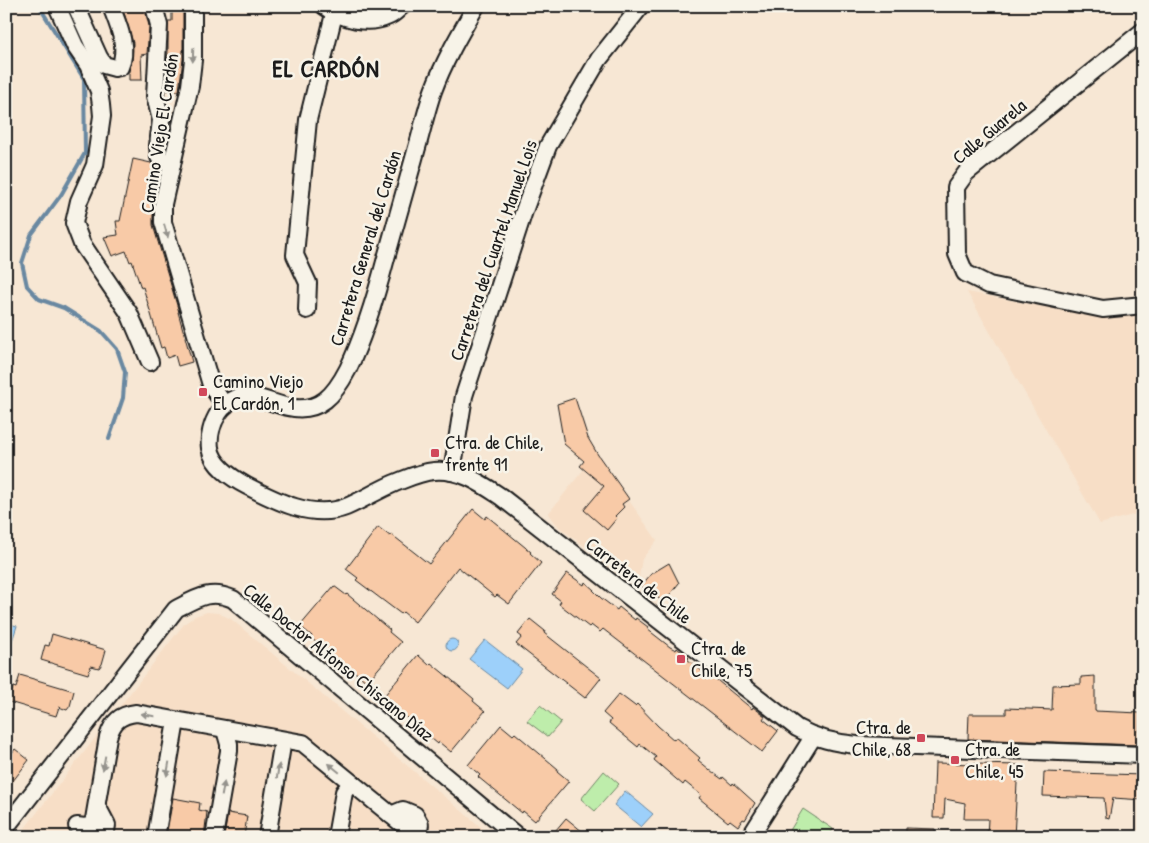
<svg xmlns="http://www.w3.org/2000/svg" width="1149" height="843" font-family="'Patrick Hand',sans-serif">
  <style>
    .built { fill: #f7dec6 }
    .green { fill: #beedab; stroke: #6d8464 }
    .water { fill: #9dd0fa; stroke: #6988a1 }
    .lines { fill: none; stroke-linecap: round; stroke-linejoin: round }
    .stream { stroke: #6988a1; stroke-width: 4 }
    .building { fill: #f8caa7; stroke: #1c1c1c }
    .minor-casing { stroke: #1c1c1c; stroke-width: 20 }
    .minor { stroke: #f7f3e8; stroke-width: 16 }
    .oneway { fill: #94928c }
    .poi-dot { fill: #d1495b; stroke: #f7f3e8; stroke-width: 2 }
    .labels { text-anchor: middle; stroke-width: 5; stroke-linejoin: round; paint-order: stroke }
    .street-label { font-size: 19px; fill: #1c1c1c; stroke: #f7f3e8 }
    .poi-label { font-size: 19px; fill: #1c1c1c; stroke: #f7f3e8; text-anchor: start }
    .district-label { font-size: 24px; font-weight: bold; letter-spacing: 1px; fill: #1c1c1c; stroke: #f7f3e8 }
  </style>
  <rect width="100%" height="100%" fill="#f7e7d4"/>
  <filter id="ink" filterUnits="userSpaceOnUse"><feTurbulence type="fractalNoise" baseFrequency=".02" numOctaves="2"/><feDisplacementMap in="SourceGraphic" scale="10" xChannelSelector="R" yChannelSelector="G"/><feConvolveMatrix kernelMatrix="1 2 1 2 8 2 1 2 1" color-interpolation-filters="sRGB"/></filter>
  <g filter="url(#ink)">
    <g class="built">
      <path d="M 967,292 L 1099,317 L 1143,311 L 1143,512 L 1100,524 Z"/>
      <path d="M 596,454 L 657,540 L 642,559 L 639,577 L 623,575 L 560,528 L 548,514 Z"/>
      <path d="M 207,612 L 218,613 L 231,619 L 493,837 L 18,837 L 184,624 L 195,616 Z"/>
    </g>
    <g class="green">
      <path d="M 540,705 L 561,722 L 548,737 L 527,721 Z"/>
      <path d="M 604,771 L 619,784 L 595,811 L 581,799 Z"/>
      <path d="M 803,809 L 833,829 L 829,837 L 786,837 Z"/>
    </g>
    <g class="water">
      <path d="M 6,623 L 17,626 L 8,653 L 6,652 Z"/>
      <circle cx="452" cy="645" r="6"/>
      <path d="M 485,640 L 522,669 L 507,688 L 469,659 Z"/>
      <path d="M 625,791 L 653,814 L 641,827 L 614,805 Z"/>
    </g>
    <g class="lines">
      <path class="stream" d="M 39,6 L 84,79 L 85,153 L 61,195 L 31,235 L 22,263 L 27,286 L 39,299 L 64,308 L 101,331 L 117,349 L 125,372 L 123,398 L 109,439"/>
    </g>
    <g class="building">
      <path d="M 122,6 L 144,6 L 149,26 L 147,54 L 141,55 L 142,80 L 129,80 L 129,71 L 132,61 L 133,43 Z"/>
      <path d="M 172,10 L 183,10 L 183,59 L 179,91 L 165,90 L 168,51 L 168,21 L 172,21 Z"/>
      <path d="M 133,159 L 151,163 L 160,171 L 153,202 L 153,225 L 179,312 L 178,312 L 192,362 L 178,366 L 175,355 L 167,358 L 164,347 L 161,348 L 143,287 L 141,288 L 132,261 L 130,262 L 126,251 L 112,256 L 104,237 L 118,235 L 116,221 L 120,221 Z"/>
      <path d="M 575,398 L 588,438 L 598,455 L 629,499 L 622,504 L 624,507 L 615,516 L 617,518 L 607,530 L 584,510 L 604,486 L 580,466 L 584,461 L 564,444 L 557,404 Z"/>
      <path d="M 473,509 L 485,519 L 487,516 L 531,552 L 530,553 L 541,563 L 509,604 L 497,595 L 495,597 L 458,567 L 415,622 L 403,612 L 401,614 L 356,580 L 358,578 L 346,569 L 378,527 L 390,536 L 391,534 L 429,564 Z"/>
      <path d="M 669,563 L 679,583 L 664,602 L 641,586 L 651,574 Z"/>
      <path d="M 567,573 L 584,585 L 585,582 L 594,590 L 593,590 L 601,598 L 617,610 L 619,607 L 635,620 L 636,618 L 648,627 L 647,629 L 670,647 L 676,650 L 677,648 L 689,658 L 687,659 L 711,678 L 712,676 L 752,709 L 753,707 L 765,716 L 763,719 L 778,731 L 762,752 L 603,629 L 600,632 L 591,625 L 589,627 L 559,604 L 561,601 L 552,594 Z"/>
      <path d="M 334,586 L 346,595 L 347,594 L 390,630 L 389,632 L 401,642 L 367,682 L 355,672 L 354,674 L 332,656 L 311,638 L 312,636 L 300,626 Z"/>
      <path d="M 530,619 L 545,631 L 544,633 L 601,678 L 585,698 L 516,644 L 522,637 L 518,634 Z"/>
      <path d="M 52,634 L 106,650 L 102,664 L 99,668 L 91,666 L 88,674 L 41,660 L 45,645 L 49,646 Z"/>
      <path d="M 418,655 L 429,665 L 431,663 L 453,681 L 474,699 L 473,701 L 485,711 L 451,752 L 439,742 L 438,744 L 395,708 L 396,706 L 384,696 Z"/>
      <path d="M 20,675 L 74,691 L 70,706 L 67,710 L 59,707 L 56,716 L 9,702 L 13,687 L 16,688 Z"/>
      <path d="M 1095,676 L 1095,711 L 1140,713 L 1139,745 L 968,739 L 969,714 L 1006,714 L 1006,708 L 1052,710 L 1053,685 L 1081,684 L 1081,677 Z"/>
      <path d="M 619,694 L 635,706 L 637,704 L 658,726 L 674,740 L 676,737 L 700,758 L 698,760 L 715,774 L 722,779 L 723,777 L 732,785 L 733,783 L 755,803 L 745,820 L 743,819 L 738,826 L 730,820 L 728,822 L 699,798 L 701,795 L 685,782 L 683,785 L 654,760 L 656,757 L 640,744 L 638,747 L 609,723 L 611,720 L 603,713 Z"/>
      <path d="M 501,725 L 513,735 L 515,733 L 558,769 L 557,771 L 569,781 L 535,821 L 523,811 L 522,813 L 478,777 L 480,775 L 468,765 Z"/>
      <path d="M 15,749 L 29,760 L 6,790 L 6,761 Z"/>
      <path d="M 935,763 L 1018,765 L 1014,837 L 987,837 L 988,819 L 964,819 L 965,803 L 945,799 L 944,818 L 933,818 Z"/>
      <path d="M 1044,772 L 1143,775 L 1143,800 L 1113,798 L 1109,819 L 1106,818 L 1104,798 L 1043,796 Z"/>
      <path d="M 173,798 L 200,803 L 199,810 L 207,812 L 204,837 L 166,837 Z"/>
      <path d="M 228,813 L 247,816 L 244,837 L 224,837 Z"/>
      <path d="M 566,818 L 589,837 L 550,837 Z"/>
      <path d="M 906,828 L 935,829 L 935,837 L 906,837 Z"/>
    </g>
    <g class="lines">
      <defs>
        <g id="minor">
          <path d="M 57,6 L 75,46 L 88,65 L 99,91 L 101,105 L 102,116 L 95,165 L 79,201 L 74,223 L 82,244 L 129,313 L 150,362"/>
          <path d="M 76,6 L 99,57 L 104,65 L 115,68 L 120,67 C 129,47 118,25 111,6"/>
          <path d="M 154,6 L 159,25 L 155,96 L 161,120 L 158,146 L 159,157 L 163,161 L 172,164"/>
          <path d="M 193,6 L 193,60 L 190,86 L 163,204 L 163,222 L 211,385 L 225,406"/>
          <path d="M 324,6 C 342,19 368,26 389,16 C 394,14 398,9 402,6"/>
          <path d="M 476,6 C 460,34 444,61 433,91 C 427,108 423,126 418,144 C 407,182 397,220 386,258 C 376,296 365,334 348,369 C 335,394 320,414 288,407 C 275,404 263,398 249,396 C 223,394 207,426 210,448 C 213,466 232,478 247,486 C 276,501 313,520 346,507 C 363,500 378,490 395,483 C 408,478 420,472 434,471 C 460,469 479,482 500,496 L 797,728 C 817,739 835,743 857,745 L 1143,755"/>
          <path d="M 1143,31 L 966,173 L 956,187 L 957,254 L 965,273 L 989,285 L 1103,309 L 1143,305"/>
          <path d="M 307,310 L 308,283 L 295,255 L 308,120 L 334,14"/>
          <path d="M 452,472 L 464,396 L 524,211 L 548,146 L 599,59 L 641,6"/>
          <path d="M 97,806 L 107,825 L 105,837"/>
          <path d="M 391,815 L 403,810 L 415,815 L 420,824 L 418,837"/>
          <path d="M 77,826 L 85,827 L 94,824"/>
          <path d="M 6,827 L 176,609 C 197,598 210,589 233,599 L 518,837"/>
          <path d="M 91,837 L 108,737 C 113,721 120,715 136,713 L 303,743 L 418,837"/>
          <path d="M 156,837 L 176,721"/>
          <path d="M 214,837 L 229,751 L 229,744 L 225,730"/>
          <path d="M 267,837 L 283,740"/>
          <path d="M 336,837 L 344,792 L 349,786 L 354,785"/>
          <path d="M 750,837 L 813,737"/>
        </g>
      </defs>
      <use href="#minor" class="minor-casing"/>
      <use href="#minor" class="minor"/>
    </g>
    <defs><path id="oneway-solid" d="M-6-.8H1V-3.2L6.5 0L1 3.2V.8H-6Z" transform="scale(1.25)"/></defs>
    <g class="oneway">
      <use href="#oneway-solid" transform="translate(193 55) rotate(92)"/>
      <use href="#oneway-solid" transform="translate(166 231) rotate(74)"/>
      <use href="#oneway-solid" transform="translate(148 715) rotate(-169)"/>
      <use href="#oneway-solid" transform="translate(104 763) rotate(100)"/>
      <use href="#oneway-solid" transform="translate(334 768) rotate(-140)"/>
      <use href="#oneway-solid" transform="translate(168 769) rotate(100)"/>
      <use href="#oneway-solid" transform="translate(278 771) rotate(-81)"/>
      <use href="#oneway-solid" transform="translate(223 789) rotate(-80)"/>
    </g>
  </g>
  <g class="poi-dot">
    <rect x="198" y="387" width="10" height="10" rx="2.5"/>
    <rect x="430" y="448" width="10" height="10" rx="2.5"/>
    <rect x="676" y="654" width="10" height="10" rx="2.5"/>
    <rect x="916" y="733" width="10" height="10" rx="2.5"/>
    <rect x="950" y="755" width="10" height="10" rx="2.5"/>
  </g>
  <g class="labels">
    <g class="street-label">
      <text transform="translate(989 131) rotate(-40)" y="7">Calle Guarela</text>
      <text transform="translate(159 133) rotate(-81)" y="7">Camino Viejo El Cardón</text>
      <text transform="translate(365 248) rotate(-73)" y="7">Carretera General del Cardón</text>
      <text transform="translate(493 250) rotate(-71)" y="7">Carretera del Cuartel Manuel Lois</text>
      <text transform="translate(639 580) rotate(38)" y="7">Carretera de Chile</text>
      <text transform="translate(339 662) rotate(39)" y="7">Calle Doctor Alfonso Chiscano Díaz</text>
    </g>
    <g class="poi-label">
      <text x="213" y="388">Camino Viejo<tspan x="213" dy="22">El Cardón, 1</tspan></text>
      <text x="445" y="449">Ctra. de Chile,<tspan x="445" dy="22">frente 91</tspan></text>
      <text x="691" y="655">Ctra. de<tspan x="691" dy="22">Chile, 75</tspan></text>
      <text x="911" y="734" text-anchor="end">Ctra. de<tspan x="911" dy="22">Chile, 68</tspan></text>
      <text x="965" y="756">Ctra. de<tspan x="965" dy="22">Chile, 45</tspan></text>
    </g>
    <g class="district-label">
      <text x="326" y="77">EL CARDÓN</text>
    </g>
  </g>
  <rect width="1149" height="843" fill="none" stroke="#f7f3e8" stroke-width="25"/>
  <rect x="12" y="12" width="1124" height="818" fill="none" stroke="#1c1c1c" stroke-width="2" filter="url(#ink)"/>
</svg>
